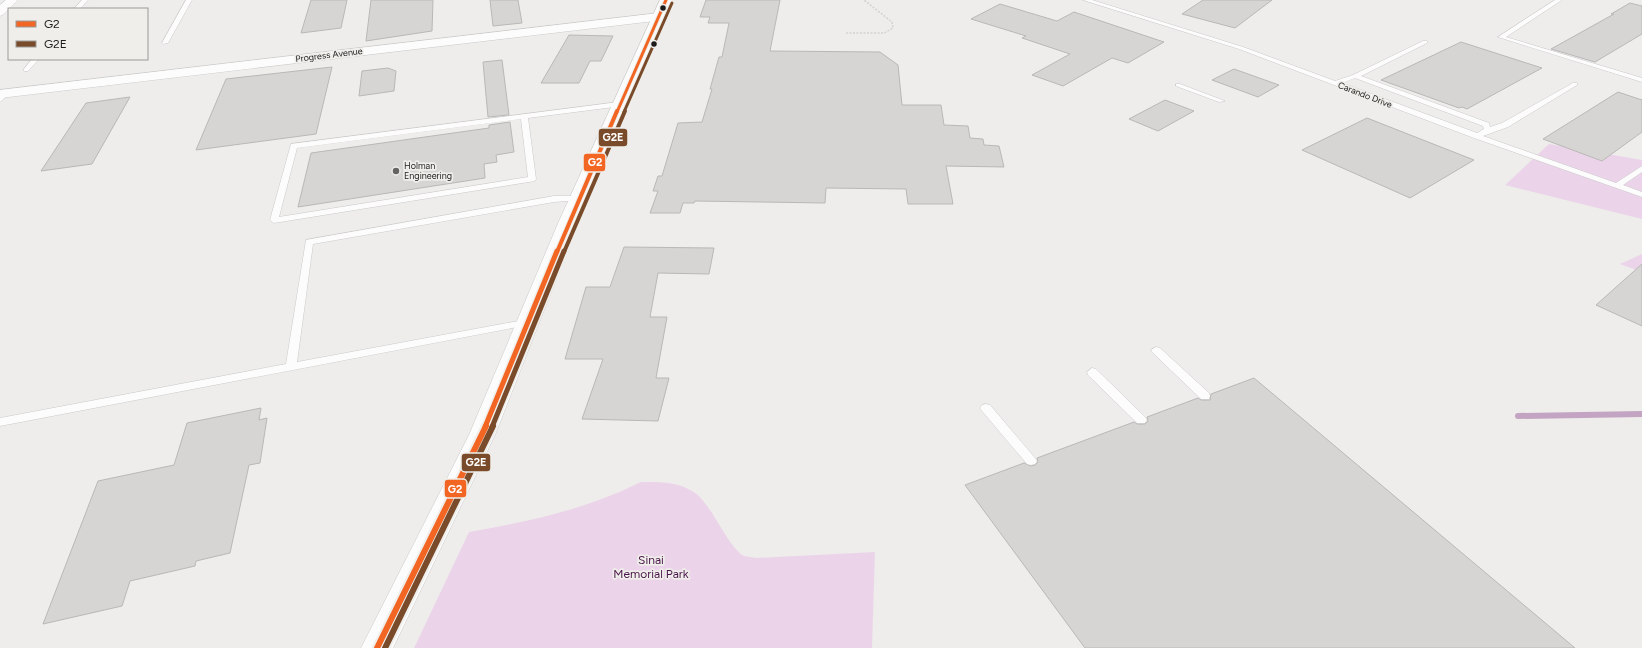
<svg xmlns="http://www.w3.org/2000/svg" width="1642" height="648" font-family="Figtree,sans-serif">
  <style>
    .green { fill: #ebd4e9 }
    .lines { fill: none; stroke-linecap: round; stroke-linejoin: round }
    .stream { stroke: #c3a4c2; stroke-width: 6 }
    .building { fill: #d6d5d3; stroke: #b9b8b7 }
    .service-casing { stroke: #cbcac9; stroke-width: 1 }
    .minor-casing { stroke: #cbcac9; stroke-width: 1 }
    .secondary-casing { stroke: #cbcac9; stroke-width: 1 }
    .path { stroke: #d2d2d2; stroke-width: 1.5; stroke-dasharray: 2 1.5; stroke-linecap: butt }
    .service { fill: #fcfcfc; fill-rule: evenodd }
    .minor { fill: #fcfcfc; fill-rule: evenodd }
    .secondary { fill: #fcfcfc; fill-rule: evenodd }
    .bus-1-far3-casing { stroke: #efeeea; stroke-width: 5 }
    .bus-1-far2-casing { stroke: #efeeea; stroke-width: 6 }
    .bus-1-far1-casing { stroke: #efeeea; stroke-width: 8 }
    .bus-1-casing { stroke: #efeeea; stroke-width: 10 }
    .bus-2-far3-casing { stroke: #efeeea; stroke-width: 5 }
    .bus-2-far2-casing { stroke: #efeeea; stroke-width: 6 }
    .bus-2-far1-casing { stroke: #efeeea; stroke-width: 8 }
    .bus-2-casing { stroke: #efeeea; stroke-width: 10 }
    .bus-1-far3 { stroke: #f26522; stroke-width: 3 }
    .bus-1-far2 { stroke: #f26522; stroke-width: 4 }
    .bus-1-far1 { stroke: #f26522; stroke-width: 5 }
    .bus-1 { stroke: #f26522; stroke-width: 6 }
    .bus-2-far3 { stroke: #7a4b2a; stroke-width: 3 }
    .bus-2-far2 { stroke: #7a4b2a; stroke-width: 4 }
    .bus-2-far1 { stroke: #7a4b2a; stroke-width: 5 }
    .bus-2 { stroke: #7a4b2a; stroke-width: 6 }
    .bus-dot { fill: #1c1b1a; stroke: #efeeea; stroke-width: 1.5 }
    .poi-dot { fill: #666463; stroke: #efeeea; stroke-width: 1.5 }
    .labels { text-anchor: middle; stroke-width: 3.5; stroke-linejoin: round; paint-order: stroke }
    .far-street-label { font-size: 9px; fill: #1c1b1a; stroke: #efeeea }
    .far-poi-label { font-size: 9px; fill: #1c1b1a; stroke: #efeeea; text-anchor: start }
    .near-park-label { font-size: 12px; fill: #4b164c; stroke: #efeeea }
    .line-badge { stroke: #efeeea; stroke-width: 1.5 }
    .badge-label { font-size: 11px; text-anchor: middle; font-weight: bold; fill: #fff }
  </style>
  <rect width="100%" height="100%" fill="#eeedeb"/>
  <g class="green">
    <path d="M 1549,144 L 1642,160 L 1642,219 L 1505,185 Z"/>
    <path d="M 1642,254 L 1642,272 L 1620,264 Z"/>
    <path d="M 641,482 C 659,482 675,481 692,491 C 711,501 727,547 744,556 C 747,557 753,557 756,558 L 875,552 L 872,648 L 414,648 L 469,532 C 531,521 584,510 641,482 Z"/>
  </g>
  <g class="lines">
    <path class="stream" d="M 1518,416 L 1642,414"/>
  </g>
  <g class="building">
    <path d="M 311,0 L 347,0 L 341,28 L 301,33 Z"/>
    <path d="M 371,0 L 433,0 L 432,31 L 366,41 Z"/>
    <path d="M 490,0 L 518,0 L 522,23 L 493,26 Z"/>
    <path d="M 706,0 L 780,0 L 770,51 L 880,52 L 898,65 L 902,105 L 941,105 L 944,125 L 968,126 L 970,138 L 983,139 L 984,145 L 999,146 L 1004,167 L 946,166 L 953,204 L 908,204 L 906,189 L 826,188 L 825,203 L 695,201 L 694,203 L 683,203 L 680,213 L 650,213 L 658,191 L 653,191 L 658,176 L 662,176 L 678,123 L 702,122 L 712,89 L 710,89 L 719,57 L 722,57 L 729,23 L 708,23 L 710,17 L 700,17 Z"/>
    <path d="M 1203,0 L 1272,0 L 1235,28 L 1182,14 Z"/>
    <path d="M 1630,3 L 1642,6 L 1642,34 L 1595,62 L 1551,49 L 1614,14 L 1611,14 Z"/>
    <path d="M 1000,4 L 1057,21 L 1074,12 L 1164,42 L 1128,63 L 1112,58 L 1063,86 L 1032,75 L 1070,54 L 1022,38 L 1026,36 L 971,19 Z"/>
    <path d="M 569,35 L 613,36 L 601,61 L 590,61 L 579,83 L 541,83 Z"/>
    <path d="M 1461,42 L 1542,68 L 1467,109 L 1462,107 L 1459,108 L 1381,80 Z"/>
    <path d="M 502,60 L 509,115 L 488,117 L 483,62 Z"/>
    <path d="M 332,67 L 316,134 L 196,150 L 226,79 Z"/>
    <path d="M 388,68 L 396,71 L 394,91 L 359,96 L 362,71 Z"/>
    <path d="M 1234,69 L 1279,85 L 1258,97 L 1212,80 Z"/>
    <path d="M 1618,92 L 1642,100 L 1642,132 L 1602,161 L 1543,139 Z"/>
    <path d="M 130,97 L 92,164 L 41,171 L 86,103 Z"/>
    <path d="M 1165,100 L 1194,111 L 1158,131 L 1129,119 Z"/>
    <path d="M 1367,118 L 1474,160 L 1410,198 L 1302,150 Z"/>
    <path d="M 510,122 L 514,152 L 496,155 L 497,162 L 484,164 L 485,178 L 298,207 L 311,153 L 489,128 L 489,125 Z"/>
    <path d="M 624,247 L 714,248 L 709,274 L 658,273 L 650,317 L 667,317 L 656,378 L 669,378 L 658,421 L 582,419 L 603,359 L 565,359 L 586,287 L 610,287 Z"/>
    <path d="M 1642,264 L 1642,326 L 1596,305 Z"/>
    <path d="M 1254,378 L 1575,648 L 1085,648 L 965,485 L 1024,463 L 1031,466 L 1035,465 L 1038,462 L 1037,458 L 1134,422 L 1137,424 L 1145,424 L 1148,421 L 1147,417 L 1198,398 L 1201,400 L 1210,400 L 1211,394 Z"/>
    <path d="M 261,408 L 259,420 L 267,418 L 260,463 L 249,465 L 230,553 L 196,561 L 195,566 L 130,581 L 122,606 L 43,624 L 98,481 L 174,465 L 187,423 Z"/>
  </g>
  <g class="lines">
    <defs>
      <g id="service">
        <path d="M 82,0 L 88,0 L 80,9 L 74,9 Z"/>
        <path d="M 186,0 L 192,0 L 168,43 L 163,44 L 162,43 Z"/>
        <path d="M 1083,0 L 1092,0 L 1243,47 L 1335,81 L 1353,75 L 1423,41 L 1427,41 L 1427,43 L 1361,76 L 1489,123 L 1490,127 L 1502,123 L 1573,83 L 1577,83 L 1577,85 L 1508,127 L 1483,136 L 1616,183 L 1642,166 L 1642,172 L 1623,185 L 1642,192 L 1642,197 L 1474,138 L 1239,49 ZM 1355,78 L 1483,126 L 1484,129 L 1477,133 L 1342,83 Z"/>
        <path d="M 1555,0 L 1562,0 L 1506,37 L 1642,78 L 1642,82 L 1498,37 Z"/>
        <path d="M 32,59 L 39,59 L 28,71 L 24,71 L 24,69 Z"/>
        <path d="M 1176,84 L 1180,84 L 1225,101 L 1219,102 L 1176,86 Z"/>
        <path d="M 5,92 L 10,93 L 0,102 L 0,96 Z"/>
        <path d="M 619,102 L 623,104 L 622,106 L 528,118 L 536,179 L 535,181 L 274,223 L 270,220 L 291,144 ZM 521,119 L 528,177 L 279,217 L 297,148 Z"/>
        <path d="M 554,196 L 580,196 L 584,198 L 580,200 L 554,202 L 313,244 L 297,362 L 529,319 L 533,320 L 534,322 L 533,324 L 0,426 L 0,418 L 286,364 L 306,240 Z"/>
        <path d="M 1156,347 L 1160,348 L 1209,393 L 1210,396 L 1209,399 L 1201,399 L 1152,352 L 1151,350 Z"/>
        <path d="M 1092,368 L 1096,369 L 1145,417 L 1147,420 L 1145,423 L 1137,423 L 1088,375 L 1087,372 Z"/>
        <path d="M 986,404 L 990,405 L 1035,458 L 1037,461 L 1035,464 L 1031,465 L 1027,464 L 982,411 L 980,408 L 982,405 Z"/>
      </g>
      <g id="minor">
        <path d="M 6,0 L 18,0 L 4,14 L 0,16 L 0,5 Z"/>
        <path d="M 659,13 L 665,17 L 663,20 L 0,98 L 0,90 Z"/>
      </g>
      <path id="secondary" d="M 660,0 L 672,0 L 579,221 L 495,435 L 393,648 L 361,648 L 469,435 L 559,221 Z"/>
    </defs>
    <use href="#service" class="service-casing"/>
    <use href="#minor" class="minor-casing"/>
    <use href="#secondary" class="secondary-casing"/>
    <path class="path" d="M 846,33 L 884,33 L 893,28 L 892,22 L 864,0"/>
    <use href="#service" class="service"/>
    <use href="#minor" class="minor"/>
    <use href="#secondary" class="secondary"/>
    <defs>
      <path id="bus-1-far3" d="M 617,112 L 666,0"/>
      <path id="bus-1-far2" d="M 557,252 L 617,111"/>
      <path id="bus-1-far1" d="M 485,427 L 557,251"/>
      <path id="bus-1" d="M 377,648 L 486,426"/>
      <path id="bus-2-far3" d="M 624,112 L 672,3"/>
      <path id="bus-2-far2" d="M 564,252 L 625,111"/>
      <path id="bus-2-far1" d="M 492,427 L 564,251"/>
      <path id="bus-2" d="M 385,648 L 493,426"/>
    </defs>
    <use href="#bus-1-far3" class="bus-1-far3-casing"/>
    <use href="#bus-1-far2" class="bus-1-far2-casing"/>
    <use href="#bus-1-far1" class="bus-1-far1-casing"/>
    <use href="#bus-1" class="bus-1-casing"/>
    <use href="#bus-2-far3" class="bus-2-far3-casing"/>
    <use href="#bus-2-far2" class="bus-2-far2-casing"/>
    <use href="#bus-2-far1" class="bus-2-far1-casing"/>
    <use href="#bus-2" class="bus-2-casing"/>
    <use href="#bus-1-far3" class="bus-1-far3"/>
    <use href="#bus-1-far2" class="bus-1-far2"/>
    <use href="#bus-1-far1" class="bus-1-far1"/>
    <use href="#bus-1" class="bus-1"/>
    <use href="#bus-2-far3" class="bus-2-far3"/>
    <use href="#bus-2-far2" class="bus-2-far2"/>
    <use href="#bus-2-far1" class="bus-2-far1"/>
    <use href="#bus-2" class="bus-2"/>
  </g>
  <g class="bus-dot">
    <circle cx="663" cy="8" r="3.5"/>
    <circle cx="654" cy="44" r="3.5"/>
  </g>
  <circle class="poi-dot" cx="396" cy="171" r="4"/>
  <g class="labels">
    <g class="far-street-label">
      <text transform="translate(329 55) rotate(-7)" y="3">Progress Avenue</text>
      <text transform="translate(1365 95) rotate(21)" y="3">Carando Drive</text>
    </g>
    <g class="far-poi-label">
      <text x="404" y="169">Holman<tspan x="404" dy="10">Engineering</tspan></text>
    </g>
    <g class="near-park-label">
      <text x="651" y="564">Sinai<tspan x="651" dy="14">Memorial Park</tspan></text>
    </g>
  </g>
  <g class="line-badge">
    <rect x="598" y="128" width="30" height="19" rx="4" fill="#7a4b2a"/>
    <rect x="583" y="153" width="23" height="19" rx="4" fill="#f26522"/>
    <rect x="461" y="453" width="30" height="19" rx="4" fill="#7a4b2a"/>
    <rect x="444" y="479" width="23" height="19" rx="4" fill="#f26522"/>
  </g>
  <g class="badge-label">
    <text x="613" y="141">G2E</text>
    <text x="595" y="166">G2</text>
    <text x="476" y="466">G2E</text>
    <text x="455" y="493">G2</text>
  </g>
  <rect x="8" y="8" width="140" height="52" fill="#efeeea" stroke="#9b9a97"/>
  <rect x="16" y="21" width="20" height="6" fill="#f26522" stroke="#9b9a97"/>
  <text x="44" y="28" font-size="12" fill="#1c1b1a">G2</text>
  <rect x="16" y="41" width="20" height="6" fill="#7a4b2a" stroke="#9b9a97"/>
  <text x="44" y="48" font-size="12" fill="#1c1b1a">G2E</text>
</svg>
